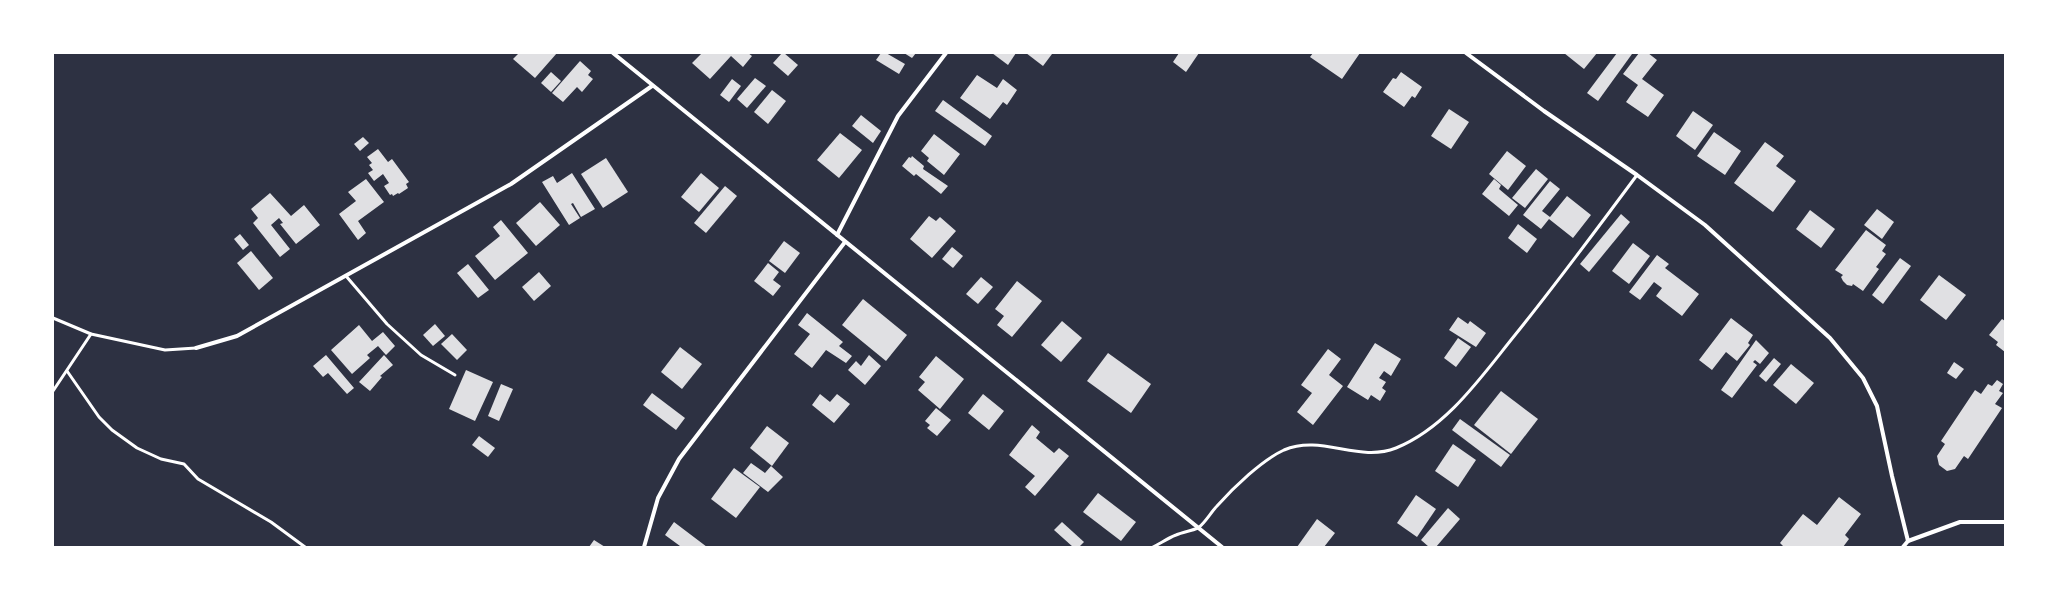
<svg xmlns="http://www.w3.org/2000/svg" width="2058" height="600" font-family="'PT Sans Narrow',sans-serif">
  <style>
    .building { fill: #e0e0e3 }
    .lines { fill: none; stroke-linecap: round; stroke-linejoin: round }
    .service { stroke: #fff; stroke-width: 3 }
    .minor { stroke: #fff; stroke-width: 4 }
  </style>
  <rect width="100%" height="100%" fill="#2d3142"/>
  <g class="building">
    <path d="M 519,53 L 557,53 L 535,78 L 513,59 Z"/>
    <path d="M 702,53 L 748,53 L 752,56 L 743,67 L 731,56 L 710,79 L 692,63 Z"/>
    <path d="M 782,53 L 784,53 L 798,65 L 788,76 L 773,63 Z"/>
    <path d="M 881,53 L 886,53 L 905,64 L 899,74 L 876,60 Z"/>
    <path d="M 904,53 L 916,53 L 912,58 Z"/>
    <path d="M 992,53 L 1016,53 L 1008,65 Z"/>
    <path d="M 1026,53 L 1050,53 L 1052,54 L 1043,66 Z"/>
    <path d="M 1179,53 L 1199,53 L 1186,72 L 1173,62 Z"/>
    <path d="M 1313,53 L 1334,54 L 1360,53 L 1342,79 L 1310,57 Z"/>
    <path d="M 1564,53 L 1597,53 L 1584,69 Z"/>
    <path d="M 1617,53 L 1632,54 L 1598,101 L 1587,93 Z"/>
    <path d="M 1639,53 L 1648,53 L 1657,60 L 1642,79 L 1664,95 L 1648,117 L 1626,102 L 1638,85 L 1623,74 Z"/>
    <path d="M 580,61 L 591,71 L 588,75 L 593,79 L 582,92 L 577,87 L 563,102 L 552,93 Z"/>
    <path d="M 551,72 L 561,81 L 551,92 L 541,83 Z"/>
    <path d="M 1401,72 L 1422,87 L 1415,98 L 1412,96 L 1404,107 L 1383,92 L 1393,78 L 1396,79 Z"/>
    <path d="M 977,75 L 997,88 L 1003,79 L 1017,90 L 1007,105 L 1003,102 L 990,119 L 960,98 Z"/>
    <path d="M 755,78 L 766,86 L 747,108 L 737,99 Z"/>
    <path d="M 732,79 L 741,86 L 729,102 L 720,95 Z"/>
    <path d="M 772,90 L 786,101 L 768,124 L 754,112 Z"/>
    <path d="M 943,100 L 992,136 L 985,146 L 935,111 Z"/>
    <path d="M 1449,109 L 1469,122 L 1451,149 L 1431,136 Z"/>
    <path d="M 1693,111 L 1713,125 L 1695,150 L 1676,136 Z"/>
    <path d="M 861,115 L 881,131 L 873,143 L 852,126 Z"/>
    <path d="M 1714,132 L 1741,151 L 1725,175 L 1697,156 Z"/>
    <path d="M 840,133 L 862,150 L 839,178 L 817,160 Z"/>
    <path d="M 934,134 L 960,154 L 944,175 L 927,161 L 929,158 L 921,151 Z"/>
    <path d="M 363,137 L 369,143 L 360,151 L 354,144 Z"/>
    <path d="M 1765,142 L 1784,156 L 1776,166 L 1796,181 L 1773,212 L 1734,183 Z"/>
    <path d="M 378,149 L 388,162 L 392,159 L 409,182 L 406,184 L 408,188 L 399,194 L 398,193 L 393,196 L 392,194 L 390,195 L 384,186 L 389,183 L 383,174 L 374,181 L 368,173 L 373,170 L 369,165 L 372,163 L 367,157 Z"/>
    <path d="M 1507,151 L 1526,166 L 1508,190 L 1489,174 Z"/>
    <path d="M 912,156 L 924,166 L 923,169 L 948,186 L 941,194 L 916,174 L 914,176 L 902,166 L 909,157 L 911,158 Z"/>
    <path d="M 606,158 L 628,192 L 603,208 L 581,174 Z"/>
    <path d="M 1536,169 L 1548,179 L 1525,208 L 1512,198 Z"/>
    <path d="M 572,173 L 595,209 L 581,217 L 573,203 L 571,204 L 580,218 L 569,225 L 542,182 L 553,176 L 557,183 Z"/>
    <path d="M 701,173 L 719,188 L 699,212 L 681,197 Z"/>
    <path d="M 366,179 L 384,202 L 358,221 L 366,233 L 358,240 L 339,214 L 356,201 L 348,192 Z"/>
    <path d="M 1494,179 L 1501,185 L 1499,189 L 1518,205 L 1509,216 L 1482,194 Z"/>
    <path d="M 1550,181 L 1560,189 L 1542,211 L 1550,217 L 1567,196 L 1591,215 L 1573,238 L 1549,219 L 1541,229 L 1523,215 Z"/>
    <path d="M 725,186 L 737,196 L 706,233 L 694,223 Z"/>
    <path d="M 270,193 L 291,216 L 304,205 L 320,225 L 296,244 L 280,224 L 283,223 L 279,218 L 271,225 L 290,249 L 280,257 L 253,223 L 258,218 L 251,209 Z"/>
    <path d="M 540,202 L 560,225 L 536,246 L 516,223 Z"/>
    <path d="M 1877,209 L 1894,222 L 1882,239 L 1864,225 Z"/>
    <path d="M 1810,210 L 1835,229 L 1821,248 L 1796,229 Z"/>
    <path d="M 1621,214 L 1630,222 L 1589,272 L 1580,264 Z"/>
    <path d="M 929,216 L 936,221 L 940,217 L 956,231 L 932,258 L 910,239 Z"/>
    <path d="M 501,220 L 528,253 L 495,280 L 475,256 L 500,236 L 493,227 Z"/>
    <path d="M 1518,224 L 1537,239 L 1527,253 L 1508,238 Z"/>
    <path d="M 1866,230 L 1886,245 L 1882,251 L 1886,254 L 1876,267 L 1879,269 L 1863,291 L 1853,284 L 1852,286 L 1847,285 L 1843,281 L 1841,277 L 1843,275 L 1835,270 Z"/>
    <path d="M 240,234 L 249,245 L 243,250 L 234,239 Z"/>
    <path d="M 784,241 L 800,253 L 785,273 L 769,261 Z"/>
    <path d="M 1633,243 L 1650,256 L 1629,284 L 1612,271 Z"/>
    <path d="M 952,247 L 963,256 L 953,268 L 942,259 Z"/>
    <path d="M 251,251 L 273,278 L 259,290 L 237,263 Z"/>
    <path d="M 1657,255 L 1669,264 L 1665,268 L 1699,294 L 1682,316 L 1656,296 L 1662,288 L 1654,282 L 1640,300 L 1629,292 Z"/>
    <path d="M 1900,258 L 1911,266 L 1883,304 L 1872,295 Z"/>
    <path d="M 768,263 L 779,272 L 773,280 L 781,286 L 773,296 L 754,281 Z"/>
    <path d="M 468,264 L 489,290 L 478,298 L 457,273 Z"/>
    <path d="M 539,272 L 551,286 L 534,301 L 522,287 Z"/>
    <path d="M 1939,275 L 1966,295 L 1946,320 L 1920,300 Z"/>
    <path d="M 981,277 L 993,287 L 978,304 L 966,294 Z"/>
    <path d="M 1017,281 L 1042,301 L 1012,337 L 997,325 L 1004,316 L 995,309 Z"/>
    <path d="M 863,299 L 907,335 L 886,361 L 842,325 Z"/>
    <path d="M 807,313 L 843,342 L 839,346 L 852,356 L 846,363 L 826,350 L 812,368 L 794,354 L 810,334 L 798,325 Z"/>
    <path d="M 1458,317 L 1468,324 L 1470,321 L 1486,333 L 1476,347 L 1449,330 Z"/>
    <path d="M 1731,318 L 1753,335 L 1748,343 L 1750,345 L 1737,361 L 1726,352 L 1712,370 L 1699,360 Z"/>
    <path d="M 2002,319 L 2005,321 L 2005,352 L 1996,345 L 1998,342 L 1989,335 Z"/>
    <path d="M 1062,321 L 1082,338 L 1061,362 L 1041,345 Z"/>
    <path d="M 435,324 L 445,336 L 433,346 L 423,335 Z"/>
    <path d="M 359,325 L 372,341 L 383,332 L 395,346 L 386,355 L 378,346 L 367,355 L 370,358 L 352,374 L 331,350 Z"/>
    <path d="M 452,334 L 467,350 L 457,360 L 441,344 Z"/>
    <path d="M 1458,338 L 1471,347 L 1456,367 L 1444,358 Z"/>
    <path d="M 1756,340 L 1769,353 L 1760,364 L 1755,360 L 1753,362 L 1757,365 L 1732,398 L 1721,390 Z"/>
    <path d="M 1375,343 L 1401,359 L 1391,376 L 1384,371 L 1379,378 L 1386,382 L 1382,388 L 1386,391 L 1380,401 L 1371,395 L 1368,400 L 1347,387 Z"/>
    <path d="M 680,347 L 702,364 L 682,389 L 661,372 Z"/>
    <path d="M 1328,349 L 1341,359 L 1329,375 L 1343,386 L 1313,425 L 1297,412 L 1312,393 L 1301,385 Z"/>
    <path d="M 1108,353 L 1151,384 L 1131,413 L 1087,381 Z"/>
    <path d="M 326,355 L 354,388 L 347,394 L 328,373 L 323,377 L 313,366 Z"/>
    <path d="M 384,355 L 393,365 L 380,376 L 382,377 L 370,391 L 359,382 Z"/>
    <path d="M 869,355 L 881,366 L 865,385 L 848,370 L 856,361 L 861,366 Z"/>
    <path d="M 936,356 L 964,379 L 940,409 L 918,390 L 925,382 L 919,377 Z"/>
    <path d="M 1774,358 L 1781,364 L 1766,382 L 1759,376 Z"/>
    <path d="M 1954,362 L 1964,369 L 1956,379 L 1947,373 Z"/>
    <path d="M 1791,364 L 1814,383 L 1796,404 L 1773,385 Z"/>
    <path d="M 466,370 L 493,382 L 475,421 L 449,409 Z"/>
    <path d="M 1997,380 L 2003,384 L 1999,391 L 2003,393 L 1995,404 L 2002,408 L 1968,459 L 1964,456 L 1955,469 L 1947,471 L 1939,465 L 1937,456 L 1945,444 L 1941,441 L 1975,390 L 1981,394 L 1988,384 L 1992,386 Z"/>
    <path d="M 501,384 L 513,389 L 499,421 L 488,416 Z"/>
    <path d="M 1501,391 L 1538,419 L 1511,454 L 1474,425 Z"/>
    <path d="M 652,393 L 685,418 L 676,430 L 643,405 Z"/>
    <path d="M 820,394 L 830,402 L 837,394 L 850,404 L 834,423 L 812,405 Z"/>
    <path d="M 983,394 L 1004,411 L 989,430 L 968,413 Z"/>
    <path d="M 936,408 L 951,420 L 937,436 L 927,428 L 930,425 L 925,421 Z"/>
    <path d="M 1460,419 L 1510,455 L 1501,467 L 1452,430 Z"/>
    <path d="M 1032,425 L 1040,432 L 1036,438 L 1054,453 L 1059,448 L 1069,456 L 1035,496 L 1025,487 L 1035,476 L 1009,455 Z"/>
    <path d="M 767,426 L 789,443 L 772,466 L 750,448 Z"/>
    <path d="M 479,436 L 495,448 L 488,457 L 472,445 Z"/>
    <path d="M 1453,444 L 1476,460 L 1458,487 L 1435,471 Z"/>
    <path d="M 751,463 L 765,473 L 771,466 L 783,477 L 768,492 L 743,473 Z"/>
    <path d="M 734,468 L 760,487 L 736,518 L 711,499 Z"/>
    <path d="M 1098,493 L 1136,522 L 1121,541 L 1083,512 Z"/>
    <path d="M 1416,495 L 1436,509 L 1417,537 L 1397,523 Z"/>
    <path d="M 1839,497 L 1861,514 L 1845,535 L 1849,539 L 1843,547 L 1784,547 L 1780,543 L 1803,514 L 1817,525 Z"/>
    <path d="M 1448,508 L 1460,519 L 1436,547 L 1429,547 L 1421,540 Z"/>
    <path d="M 1317,519 L 1335,533 L 1324,547 L 1297,547 Z"/>
    <path d="M 674,522 L 707,547 L 679,547 L 680,546 L 665,535 Z"/>
    <path d="M 1062,522 L 1084,542 L 1079,547 L 1073,547 L 1054,530 Z"/>
    <path d="M 594,540 L 605,547 L 589,547 Z"/>
  </g>
  <g class="lines">
    <g class="service">
      <path d="M 346,276 L 387,324 L 421,355 L 455,375"/>
      <path d="M 53,318 L 91,334 L 165,350 L 196,348"/>
      <path d="M 67,371 L 99,417 L 112,430 L 137,448 L 161,459 L 184,464 L 198,479 L 271,522 L 305,547"/>
      <path d="M 53,391 L 91,334"/>
      <path d="M 1153,547 C 1161,543 1168,538 1176,535 C 1183,532 1191,531 1198,528 C 1205,523 1211,512 1217,506 C 1234,487 1262,460 1284,450 C 1322,434 1358,463 1396,448 C 1447,427 1481,377 1515,335 C 1557,283 1597,229 1637,175"/>
    </g>
    <g class="minor">
      <path d="M 613,53 L 1222,547"/>
      <path d="M 1466,53 L 1544,111 L 1637,175 L 1705,225 L 1830,338 L 1863,378 L 1877,406 L 1892,476 L 1908,541 L 1960,522 L 2005,522"/>
      <path d="M 837,235 L 898,116 L 946,53"/>
      <path d="M 196,348 L 237,336 L 511,184 L 652,86"/>
      <path d="M 644,547 L 658,498 L 679,459 L 845,242"/>
      <path d="M 1903,547 L 1908,541"/>
    </g>
  </g>
  <rect width="2058" height="600" fill="none" stroke="#ffffff" stroke-width="108"/>
</svg>
